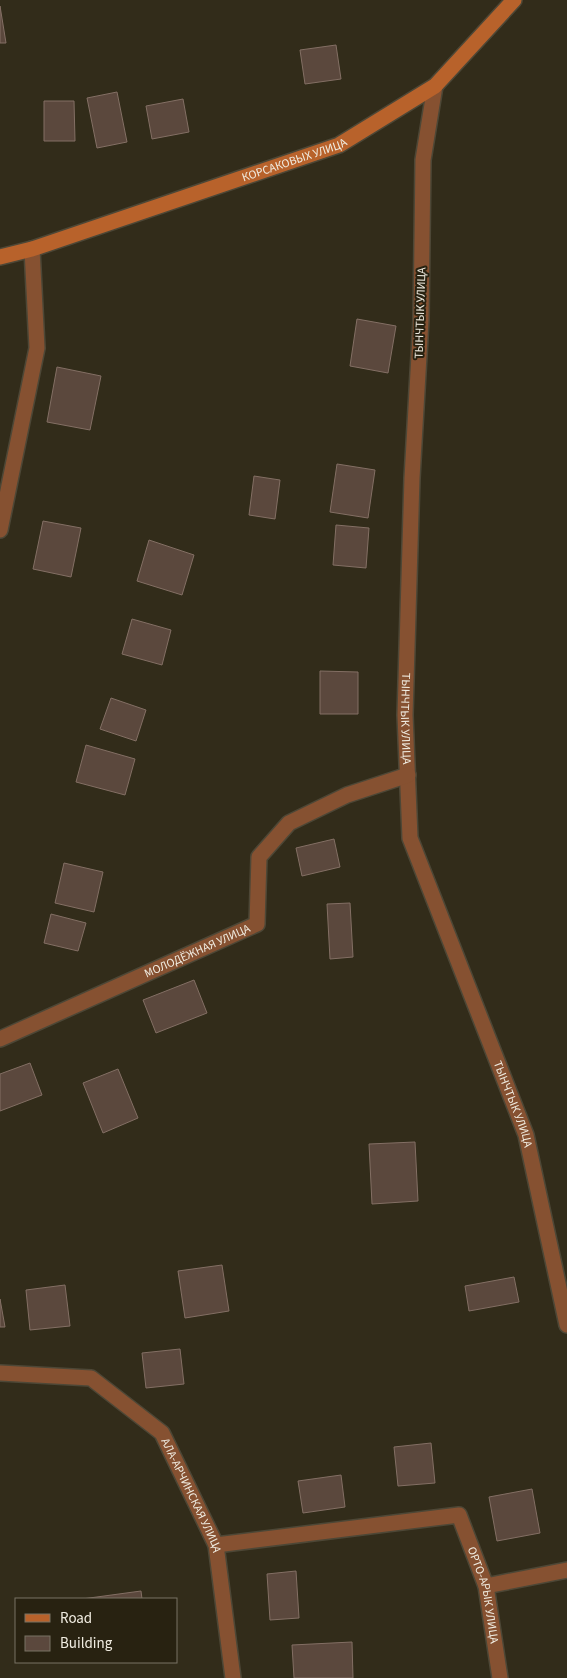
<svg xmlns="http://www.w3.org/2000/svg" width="567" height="1678" font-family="'Source Sans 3',sans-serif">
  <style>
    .building { fill: #5b483d; stroke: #836f64 }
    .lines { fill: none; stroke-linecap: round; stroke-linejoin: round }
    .street-casing { stroke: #4d4736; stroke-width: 18 }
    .secondary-casing { stroke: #4d4736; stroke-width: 18 }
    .street { stroke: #865131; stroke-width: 15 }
    .secondary { stroke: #b8622b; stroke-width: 15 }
    .labels { text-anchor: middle; stroke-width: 4; stroke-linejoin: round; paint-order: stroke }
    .street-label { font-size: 12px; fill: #f0ece1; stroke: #282211 }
  </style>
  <rect width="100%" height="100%" fill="#322c1a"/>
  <g class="building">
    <path d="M 0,6 L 6,43 L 0,43 Z"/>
    <path d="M 336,45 L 341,79 L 305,84 L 300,50 Z"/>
    <path d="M 117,92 L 127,142 L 97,148 L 87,98 Z"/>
    <path d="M 183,99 L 189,132 L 152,139 L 146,106 Z"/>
    <path d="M 44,101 L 74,101 L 75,141 L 44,141 Z"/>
    <path d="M 357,319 L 396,326 L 388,373 L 350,366 Z"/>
    <path d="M 57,367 L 101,376 L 90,430 L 47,422 Z"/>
    <path d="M 337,464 L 375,470 L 368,518 L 330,512 Z"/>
    <path d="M 254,476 L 280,480 L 275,519 L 249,515 Z"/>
    <path d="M 43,521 L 81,528 L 71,577 L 33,569 Z"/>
    <path d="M 336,525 L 369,528 L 366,568 L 333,565 Z"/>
    <path d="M 149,540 L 194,555 L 182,595 L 137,581 Z"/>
    <path d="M 132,619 L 171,630 L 162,665 L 122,654 Z"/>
    <path d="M 320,671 L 358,672 L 358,714 L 320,714 Z"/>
    <path d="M 111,698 L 146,710 L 136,741 L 100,729 Z"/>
    <path d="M 86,745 L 135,759 L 125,795 L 76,782 Z"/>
    <path d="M 334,839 L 340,867 L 302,876 L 296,848 Z"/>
    <path d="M 64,863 L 103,872 L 94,912 L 55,903 Z"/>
    <path d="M 350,903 L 353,957 L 330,959 L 327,904 Z"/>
    <path d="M 51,914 L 86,923 L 78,951 L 44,943 Z"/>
    <path d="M 194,980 L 207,1013 L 156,1033 L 143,1000 Z"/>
    <path d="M 30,1063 L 42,1095 L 0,1111 L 0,1074 Z"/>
    <path d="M 118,1069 L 138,1118 L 103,1133 L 83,1083 Z"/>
    <path d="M 415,1142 L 418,1201 L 372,1204 L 369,1144 Z"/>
    <path d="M 222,1265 L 229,1311 L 185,1318 L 178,1271 Z"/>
    <path d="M 514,1277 L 519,1302 L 469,1311 L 465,1286 Z"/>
    <path d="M 65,1285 L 70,1326 L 30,1330 L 26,1290 Z"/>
    <path d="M 0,1299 L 5,1327 L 0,1327 Z"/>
    <path d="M 180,1349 L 184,1384 L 146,1388 L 142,1353 Z"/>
    <path d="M 431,1443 L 435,1483 L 398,1486 L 394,1447 Z"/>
    <path d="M 341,1475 L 345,1507 L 303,1513 L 298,1481 Z"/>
    <path d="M 532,1489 L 540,1533 L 497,1541 L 489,1497 Z"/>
    <path d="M 296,1571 L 299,1618 L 270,1620 L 267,1574 Z"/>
    <path d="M 141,1591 L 142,1599 L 82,1599 Z"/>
    <path d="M 352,1642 L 353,1678 L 294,1678 L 292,1645 Z"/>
  </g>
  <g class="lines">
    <defs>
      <g id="street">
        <path id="s1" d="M 435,86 L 423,160 L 421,320 L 412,478 L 405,715 L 410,838 L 526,1135 L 567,1325"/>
        <path d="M 0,530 L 37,348 L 32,249"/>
        <path id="s2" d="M 0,1039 L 257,924 L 259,857 L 289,823 L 347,795 L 408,775"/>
        <path id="s3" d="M 0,1373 L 91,1378 L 162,1433 L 216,1545 L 233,1678"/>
        <path id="s4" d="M 216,1545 L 459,1515 L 486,1586 L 500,1678"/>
        <path d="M 486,1586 L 567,1570"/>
      </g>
      <g id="secondary">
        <path id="s5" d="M 0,257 L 32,249 L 339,145 L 435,86 L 514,0"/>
      </g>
    </defs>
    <use href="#street" class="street-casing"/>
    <use href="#secondary" class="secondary-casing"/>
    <use href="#street" class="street"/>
    <use href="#secondary" class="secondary"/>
  </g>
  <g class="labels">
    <g class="street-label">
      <text dy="4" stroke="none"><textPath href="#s5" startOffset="310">КОРСАКОВЫХ УЛИЦА</textPath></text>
      <text transform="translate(420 313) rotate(-88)" y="4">ТЫНЧТЫК УЛИЦА</text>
      <text dy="4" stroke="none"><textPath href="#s1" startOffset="634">ТЫНЧТЫК УЛИЦА</textPath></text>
      <text dy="4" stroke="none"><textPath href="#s2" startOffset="216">МОЛОДЁЖНАЯ УЛИЦА</textPath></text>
      <text dy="4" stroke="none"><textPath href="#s1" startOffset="1039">ТЫНЧТЫК УЛИЦА</textPath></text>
      <text dy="4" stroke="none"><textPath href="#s3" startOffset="250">АЛА-АРЧИНСКАЯ УЛИЦА</textPath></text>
      <text dy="4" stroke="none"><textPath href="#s4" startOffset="329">ОРТО-АРЫК УЛИЦА</textPath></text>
    </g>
  </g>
  <rect x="15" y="1598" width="162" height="65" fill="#282211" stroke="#787364"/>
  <rect x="25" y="1614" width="25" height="8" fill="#b8622b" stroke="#787364"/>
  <text x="60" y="1623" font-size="15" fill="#f0ece1">Road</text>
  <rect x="25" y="1636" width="25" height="15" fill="#5b483d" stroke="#787364"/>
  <text x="60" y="1648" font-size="15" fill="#f0ece1">Building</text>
</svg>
